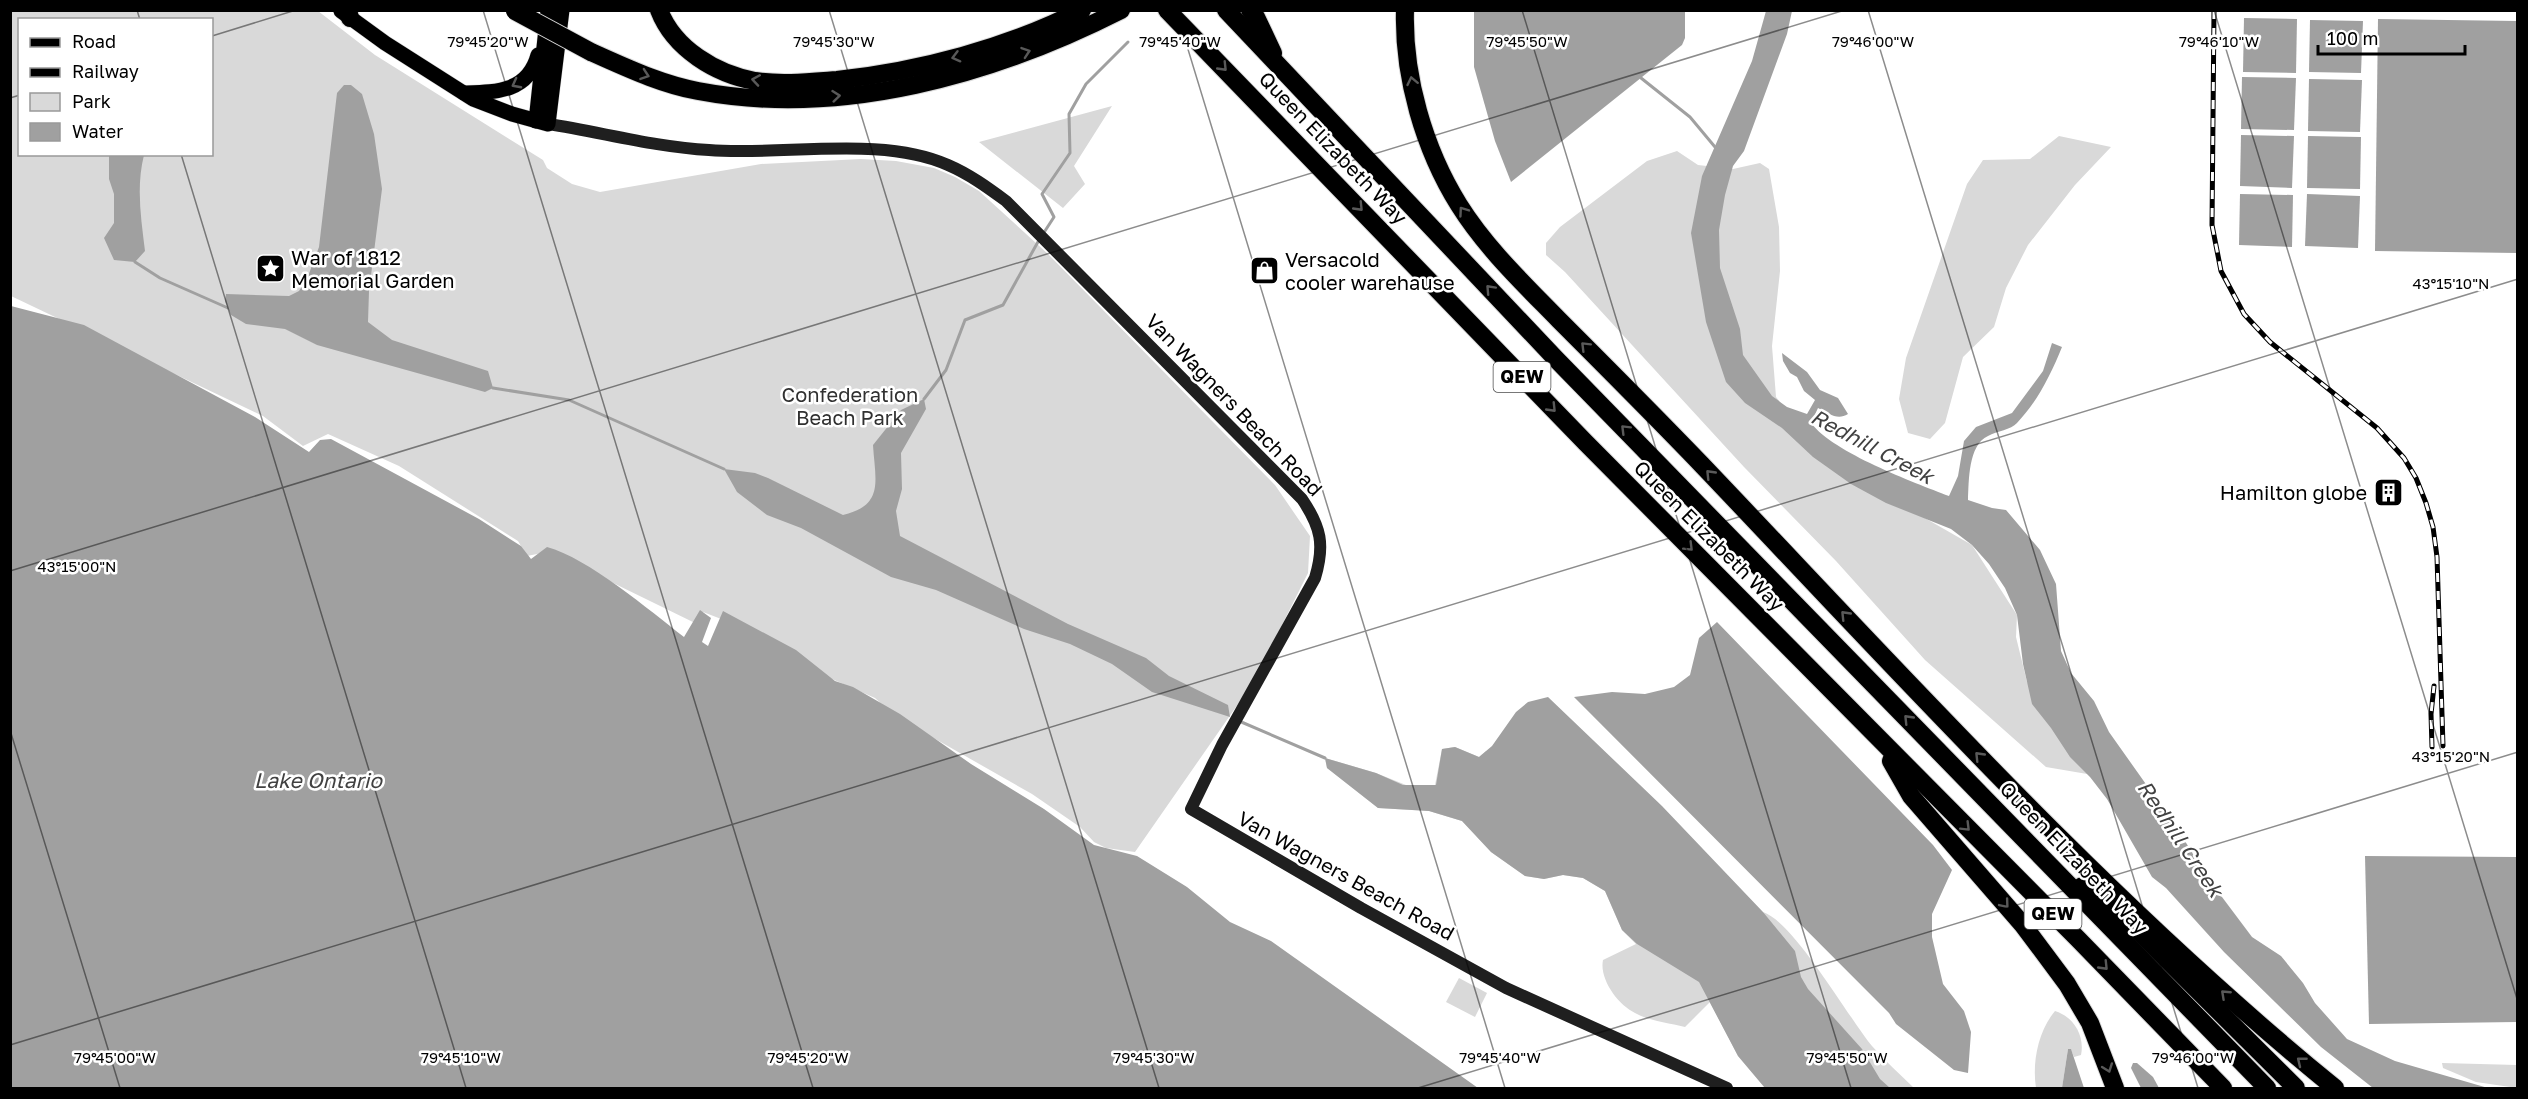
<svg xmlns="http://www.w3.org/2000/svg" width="2528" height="1099" font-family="'Golos Text',sans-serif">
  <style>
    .green { fill: #d9d9d9; fill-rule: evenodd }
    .water { fill: #a0a0a0 }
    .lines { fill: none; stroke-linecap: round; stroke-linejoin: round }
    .stream { stroke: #a0a0a0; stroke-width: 3 }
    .primary-casing { stroke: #dbdbdb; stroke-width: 16 }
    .highway-casing { stroke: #dbdbdb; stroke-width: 20 }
    .secondary { stroke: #1f1f1f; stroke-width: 12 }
    .primary { stroke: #000; stroke-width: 15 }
    .highway { stroke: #000; stroke-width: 18 }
    .rail-casing { stroke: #000; stroke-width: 5 }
    .rail { stroke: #fff; stroke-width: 3; stroke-dasharray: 9; stroke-linecap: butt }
    .highway-bridge-casing { stroke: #dbdbdb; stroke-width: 20; stroke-linecap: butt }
    .highway-bridge { stroke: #000; stroke-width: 18 }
    .oneway { stroke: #595959 }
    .ticks { fill: none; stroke: #000; stroke-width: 1.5; stroke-opacity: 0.45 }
    .labels { text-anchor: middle; stroke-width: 5; stroke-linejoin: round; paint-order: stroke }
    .shield { fill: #fff; stroke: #4c4c4c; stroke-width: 1.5 }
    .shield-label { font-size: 18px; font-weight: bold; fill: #000 }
    .street-label { font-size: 20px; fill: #000; stroke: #fff }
    .poi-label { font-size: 20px; fill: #000; stroke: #fff; text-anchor: start }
    .park-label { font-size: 20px; fill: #303030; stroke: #fff }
    .water-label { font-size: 21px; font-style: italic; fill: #414141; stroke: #fff }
    .ticks-label { font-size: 15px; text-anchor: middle; fill: #000; stroke: #fff; stroke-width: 5; stroke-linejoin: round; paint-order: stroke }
  </style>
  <rect width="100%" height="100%" fill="#fff"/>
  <g class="green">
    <path d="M 10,11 L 318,11 L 375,55 L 543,160 L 547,168 L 572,184 L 600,192 L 761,164 L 861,159 L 896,161 L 934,168 L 955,177 L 979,191 L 1048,254 L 1275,485 L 1310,536 L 1308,573 L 1254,681 L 1135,852 L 1106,848 L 1094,842 L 1080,827 L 1032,794 L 895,716 L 875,698 L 832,679 L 729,622 L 703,612 L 697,624 L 560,557 L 547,552 L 527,556 L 518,541 L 399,466 L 328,434 L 303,446 L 263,416 L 11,296 ZM 20,20 L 212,20 L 212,154 L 20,154 Z"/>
    <path d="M 1112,106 L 1074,166 L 1085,184 L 1063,208 L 979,142 Z"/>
    <path d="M 2059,136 L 2111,147 L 2075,185 L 2028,245 L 2006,288 L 1994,327 L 1963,357 L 1945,423 L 1930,439 L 1908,433 L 1899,399 L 1906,358 L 1967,184 L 1983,160 L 2030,159 Z"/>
    <path d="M 1677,151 L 1698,165 L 1733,169 L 1760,163 L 1769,169 L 1779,227 L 1780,271 L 1772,346 L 1776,397 L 1812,443 L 1874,489 L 1972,545 L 2017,615 L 2016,637 L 2027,682 L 2093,775 L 2046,767 L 1925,660 L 1836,561 L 1744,467 L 1565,272 L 1546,255 L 1546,243 L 1560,227 L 1647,161 Z"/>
    <path d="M 1455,747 L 1479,757 L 1486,751 L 1586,864 L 1680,945 L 1765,1088 L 1738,1056 L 1710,1002 L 1685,1027 C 1669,1023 1649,1021 1635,1013 C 1618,1005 1599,979 1603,960 L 1636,944 L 1622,930 L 1605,891 L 1583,878 L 1563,875 L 1544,879 L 1525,876 L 1491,852 L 1462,821 L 1429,811 L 1378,808 L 1327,768 L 1325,758 L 1376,773 L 1406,785 L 1435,785 L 1442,749 Z"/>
    <path d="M 1763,912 C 1794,922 1848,1017 1872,1046 C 1885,1061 1900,1074 1914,1088 L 1846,1088 Z"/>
    <path d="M 1459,978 L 1487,993 L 1475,1017 L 1446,1002 Z"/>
    <path d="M 2055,1011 C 2074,1017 2085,1036 2081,1055 L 2074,1057 L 2071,1050 L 2068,1049 L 2062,1088 L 2036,1088 C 2032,1063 2038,1031 2055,1011 Z"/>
    <path d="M 2442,1063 L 2517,1065 L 2517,1088 L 2476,1082 L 2443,1068 Z"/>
  </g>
  <g class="water">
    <path d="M 1474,11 L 1685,11 L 1685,38 L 1682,45 L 1511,182 L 1495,141 L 1474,67 Z"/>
    <path d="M 1766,11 L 1792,11 L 1787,34 L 1744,151 L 1733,166 L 1725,195 L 1719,230 L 1720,268 L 1740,329 L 1743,355 L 1772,396 L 1787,407 L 1807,414 L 1815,400 L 1804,391 L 1797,377 L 1790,373 L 1783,361 L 1782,353 L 1807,372 L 1820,390 L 1838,398 L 1848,414 C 1837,421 1829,413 1818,408 L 1811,423 C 1834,453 1913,482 1949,496 L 1958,476 L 1964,441 L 1976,427 L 2012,413 L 2043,371 L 2052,343 L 2062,347 C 2051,374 2038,401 2017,423 C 2011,430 1997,431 1988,436 C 1968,445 1969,481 1968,500 L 1992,508 L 2006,510 L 2040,550 L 2056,584 L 2061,651 L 2071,673 L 2094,701 L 2109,732 L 2177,828 L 2207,877 L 2252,937 L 2281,956 L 2303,983 L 2315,1003 L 2347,1039 L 2395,1061 L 2488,1088 L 2373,1088 L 2321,1047 L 2224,952 L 2166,888 L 2152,877 L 2107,799 L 2090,777 L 2070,757 L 2051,728 L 2032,704 L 2023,664 L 2017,615 L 2005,588 L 1989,564 L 1972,545 L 1951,529 L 1886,503 L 1851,484 L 1813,457 L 1782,428 L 1745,403 L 1726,382 L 1706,322 L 1691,233 L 1702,176 L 1752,61 Z"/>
    <path d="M 2244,18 L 2297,19 L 2296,73 L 2243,72 Z"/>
    <path d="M 2378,19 L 2517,21 L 2517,253 L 2375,251 Z"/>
    <path d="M 2310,20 L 2363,21 L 2361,73 L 2309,72 Z"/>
    <path d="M 2242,77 L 2296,78 L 2294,130 L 2241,129 Z"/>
    <path d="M 2309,79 L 2362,80 L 2360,132 L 2308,131 Z"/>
    <path d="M 344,85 L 351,85 L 362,94 L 374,134 L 382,189 L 369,291 L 368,322 L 392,340 L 488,371 L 493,388 L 485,392 L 317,345 L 285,329 L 246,324 L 231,315 L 225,301 L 226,294 L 289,296 L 299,291 L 307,279 L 319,247 L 337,93 Z"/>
    <path d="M 2241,135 L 2294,136 L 2292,188 L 2240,186 Z"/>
    <path d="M 2308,136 L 2361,137 L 2360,189 L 2307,188 Z"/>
    <path d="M 109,155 L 144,155 C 136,187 141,218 145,251 L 135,262 L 114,260 L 104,238 L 114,223 L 114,194 L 109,179 Z"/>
    <path d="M 2240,194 L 2293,195 L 2292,247 L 2239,245 Z"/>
    <path d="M 2307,194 L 2360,196 L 2358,248 L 2305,246 Z"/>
    <path d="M 11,306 L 84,325 L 255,417 L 309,452 L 320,440 L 331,439 L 479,519 L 521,546 L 531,559 L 547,547 C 588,558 649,610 684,637 L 700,610 L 711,618 L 702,642 L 708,646 L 723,611 L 796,650 L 835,681 L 853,687 L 900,714 L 971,764 L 1044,809 L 1094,845 L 1137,856 L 1187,887 L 1230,922 L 1271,941 L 1478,1088 L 11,1088 Z"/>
    <path d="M 924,399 L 926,409 L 901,453 L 902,489 L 896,511 L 900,536 L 1068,624 L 1146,658 L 1169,676 L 1228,705 L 1230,717 L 1152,692 L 1112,664 L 1070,644 L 1024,629 L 936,590 L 891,577 L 801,528 L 767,515 L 737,492 L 724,469 L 755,473 L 768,478 L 843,515 C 885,505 875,480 873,445 L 901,410 Z"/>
    <path d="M 1717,622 L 1933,845 L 1952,870 L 1932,914 L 1932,937 L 1943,984 L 1964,1011 L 1971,1032 L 1968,1073 L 1954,1070 L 1896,1024 L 1889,1013 L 1574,697 L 1612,692 L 1645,694 L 1674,687 L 1690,675 L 1699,638 Z"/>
    <path d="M 1548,697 L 1662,806 L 1763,912 L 1795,951 L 1801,977 L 1808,989 L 1862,1049 L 1880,1079 L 1890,1088 L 1765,1088 L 1738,1056 L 1699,982 L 1637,944 L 1622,930 L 1605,891 L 1583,878 L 1563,875 L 1544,879 L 1525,876 L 1491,852 L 1462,821 L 1429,811 L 1378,808 L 1327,768 L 1325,758 L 1376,773 L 1403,785 L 1436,785 L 1442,749 L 1455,747 L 1479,757 L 1492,746 L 1516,712 L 1528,702 Z"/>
    <path d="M 2365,856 L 2517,857 L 2517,1022 L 2369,1024 Z"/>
    <path d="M 2068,1049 L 2071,1049 L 2084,1088 L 2062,1088 Z"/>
    <path d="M 2133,1063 L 2137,1063 L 2153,1077 L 2159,1088 L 2141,1088 L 2131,1068 Z"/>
  </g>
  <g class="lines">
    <g class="stream">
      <path d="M 1641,78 L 1690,117 L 1715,147"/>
      <path d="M 1043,234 L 1054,217 L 1042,194 L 1070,153 L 1069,114 L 1086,84 L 1128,42"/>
      <path d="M 135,262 L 160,278 L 228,308"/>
      <path d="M 493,388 L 569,400 L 724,469"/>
      <path d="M 924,399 L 946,370 L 965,320 L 1003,305 L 1039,240"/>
      <path d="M 1239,721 L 1325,758"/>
    </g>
    <defs>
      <g id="primary">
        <path d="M 341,11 L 385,43 L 473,99 L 512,114 L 548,124 L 562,10"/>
        <path d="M 464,93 C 497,92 528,92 538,55"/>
        <path d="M 536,121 L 548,10"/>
      </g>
      <g id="highway">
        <path d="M 348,10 L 350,18"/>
        <path d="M 659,10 C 674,49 716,74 755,81 C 781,85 810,82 837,80 C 920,71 1007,48 1082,10"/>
        <path d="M 1167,10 L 1585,442 L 2078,939 L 2223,1088"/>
        <path d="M 1226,10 L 1555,358 L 2267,1088"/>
        <path d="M 1250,10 L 1256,17 L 1273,53"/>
        <path d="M 1405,10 C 1403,76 1424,149 1459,205 C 1486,248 1523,283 1559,320 C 1607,368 1655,416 1702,465 C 1906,679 2105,901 2335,1088"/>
        <path d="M 591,52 C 625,67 660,84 698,91 C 841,118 993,75 1121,10"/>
        <path d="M 1891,761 L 1911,796 L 2023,925 L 2067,984 L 2090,1023 L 2115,1088"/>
        <path d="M 2082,886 L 2112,905 L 2296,1088"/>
      </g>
    </defs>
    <use href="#primary" class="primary-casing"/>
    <use href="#highway" class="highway-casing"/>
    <path class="secondary" d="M 548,124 C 601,132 655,147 709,150 C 782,156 882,135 948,165 C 969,174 987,187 1006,201 L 1302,499 C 1321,527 1325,545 1315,578 L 1222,745 L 1191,809 L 1361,908 L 1506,988 L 1727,1088"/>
    <use href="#primary" class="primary"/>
    <use href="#highway" class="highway"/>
    <defs>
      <g id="rail">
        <path d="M 2214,10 L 2212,225 L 2221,271 L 2244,314 L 2270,342 L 2377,428 L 2404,458 L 2416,478 L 2426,503 L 2433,527 L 2437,557 L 2443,746"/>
        <path d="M 2432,747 L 2431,714 L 2434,686"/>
      </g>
    </defs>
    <use href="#rail" class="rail-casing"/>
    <use href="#rail" class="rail"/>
    <defs>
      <path id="highway-bridge" d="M 515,11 L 591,52"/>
    </defs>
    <use href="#highway-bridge" class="highway-bridge-casing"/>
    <use href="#highway-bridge" class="highway-bridge"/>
  </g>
  <defs><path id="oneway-chevron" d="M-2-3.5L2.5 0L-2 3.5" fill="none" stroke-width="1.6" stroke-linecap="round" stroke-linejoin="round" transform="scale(1.5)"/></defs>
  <g class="oneway">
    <use href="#oneway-chevron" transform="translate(1026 52) rotate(-19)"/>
    <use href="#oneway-chevron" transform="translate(956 57) rotate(165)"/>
    <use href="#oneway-chevron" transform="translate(1223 67) rotate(46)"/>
    <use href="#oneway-chevron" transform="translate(645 75) rotate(19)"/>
    <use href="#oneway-chevron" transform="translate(756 80) rotate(-171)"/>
    <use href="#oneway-chevron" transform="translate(1412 81) rotate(-102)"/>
    <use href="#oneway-chevron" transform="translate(516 84) rotate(152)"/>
    <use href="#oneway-chevron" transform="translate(836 96) rotate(-6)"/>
    <use href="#oneway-chevron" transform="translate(1359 207) rotate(46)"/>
    <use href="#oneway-chevron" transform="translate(1463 211) rotate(-125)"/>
    <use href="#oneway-chevron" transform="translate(1490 289) rotate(-133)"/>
    <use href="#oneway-chevron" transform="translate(1585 346) rotate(-135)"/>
    <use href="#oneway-chevron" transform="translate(1552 408) rotate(46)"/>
    <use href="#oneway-chevron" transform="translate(1625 429) rotate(-135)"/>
    <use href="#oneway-chevron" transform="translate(1710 474) rotate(-134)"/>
    <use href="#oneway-chevron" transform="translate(1689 547) rotate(45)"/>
    <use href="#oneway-chevron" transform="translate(1845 615) rotate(-134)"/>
    <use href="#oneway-chevron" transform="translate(1908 719) rotate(-134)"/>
    <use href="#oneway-chevron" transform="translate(1979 756) rotate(-134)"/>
    <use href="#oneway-chevron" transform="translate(1966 827) rotate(45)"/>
    <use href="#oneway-chevron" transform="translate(2005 904) rotate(50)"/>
    <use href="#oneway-chevron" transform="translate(2104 966) rotate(46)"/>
    <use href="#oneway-chevron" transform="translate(2225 994) rotate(-137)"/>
    <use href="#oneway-chevron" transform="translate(2301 1061) rotate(-141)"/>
    <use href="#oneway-chevron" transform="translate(2108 1068) rotate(70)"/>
  </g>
  <path class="ticks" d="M 137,10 L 140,20M 483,10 L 813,1088M 829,10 L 1159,1088M 1176,10 L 1505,1088M 1522,10 L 1851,1088M 1868,10 L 2198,1088M 2214,10 L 2518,1002M 212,36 L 296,10M 10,98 L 20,95M 181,154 L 466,1088M 10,571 L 1845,10M 10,730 L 120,1088M 10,1045 L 2518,279M 1418,1088 L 2518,752"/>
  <defs>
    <symbol id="sight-square" viewBox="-11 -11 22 22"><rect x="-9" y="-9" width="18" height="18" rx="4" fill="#000" stroke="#fff"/><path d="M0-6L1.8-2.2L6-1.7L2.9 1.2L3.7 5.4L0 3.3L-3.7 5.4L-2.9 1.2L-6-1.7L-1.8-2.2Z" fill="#fff"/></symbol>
    <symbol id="shop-square" viewBox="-11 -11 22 22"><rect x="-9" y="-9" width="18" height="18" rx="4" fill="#000" stroke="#fff"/><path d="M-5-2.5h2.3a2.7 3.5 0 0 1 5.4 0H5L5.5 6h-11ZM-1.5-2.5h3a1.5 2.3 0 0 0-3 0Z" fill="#fff"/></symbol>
    <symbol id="building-square" viewBox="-11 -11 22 22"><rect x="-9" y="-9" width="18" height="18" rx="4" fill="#000" stroke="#fff"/><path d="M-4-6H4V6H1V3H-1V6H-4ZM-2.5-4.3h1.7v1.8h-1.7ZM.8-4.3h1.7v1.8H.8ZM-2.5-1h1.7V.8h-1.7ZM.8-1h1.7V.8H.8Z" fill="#fff"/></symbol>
  </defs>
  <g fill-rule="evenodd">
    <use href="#sight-square" x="254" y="252" width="33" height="33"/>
    <use href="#shop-square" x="1248" y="254" width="33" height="33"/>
    <use href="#building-square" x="2372" y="476" width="33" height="33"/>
  </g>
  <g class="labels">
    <g class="shield">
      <rect x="1493.5" y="362" width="57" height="30" rx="4.5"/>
      <rect x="2024.5" y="899" width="57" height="30" rx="4.5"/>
    </g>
    <g class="shield-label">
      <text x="1522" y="383">QEW</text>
      <text x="2053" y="920">QEW</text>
    </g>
    <g class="street-label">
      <text transform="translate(1333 148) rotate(46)" y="7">Queen Elizabeth Way</text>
      <text transform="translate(1234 405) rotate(46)" y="7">Van Wagners Beach Road</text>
      <text transform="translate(1709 536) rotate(45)" y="7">Queen Elizabeth Way</text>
      <text transform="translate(2074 858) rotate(46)" y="7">Queen Elizabeth Way</text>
      <text transform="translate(1346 876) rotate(29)" y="7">Van Wagners Beach Road</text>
    </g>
    <g class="poi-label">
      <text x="291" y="265">War of 1812<tspan x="291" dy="23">Memorial Garden</tspan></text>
      <text x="1285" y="267">Versacold<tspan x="1285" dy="23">cooler warehause</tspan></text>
      <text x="2367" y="500" text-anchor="end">Hamilton globe</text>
    </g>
    <g class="park-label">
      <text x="850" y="402">Confederation<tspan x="850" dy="23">Beach Park</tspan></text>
    </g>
    <g class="water-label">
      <text transform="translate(1872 447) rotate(28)" y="7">Redhill Creek</text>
      <text x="318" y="788">Lake Ontario</text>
      <text transform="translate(2180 839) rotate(56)" y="7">Redhill Creek</text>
    </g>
  </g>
  <g class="ticks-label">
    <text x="488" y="47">79°45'20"W</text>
    <text x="834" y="47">79°45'30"W</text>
    <text x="1180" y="47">79°45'40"W</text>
    <text x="1527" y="47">79°45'50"W</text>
    <text x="1873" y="47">79°46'00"W</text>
    <text x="2219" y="47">79°46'10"W</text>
    <text x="2451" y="289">43°15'10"N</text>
    <text x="77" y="572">43°15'00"N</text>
    <text x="2451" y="762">43°15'20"N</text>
    <text x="115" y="1063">79°45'00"W</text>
    <text x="461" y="1063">79°45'10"W</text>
    <text x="808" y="1063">79°45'20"W</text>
    <text x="1154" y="1063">79°45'30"W</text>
    <text x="1500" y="1063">79°45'40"W</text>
    <text x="1847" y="1063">79°45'50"W</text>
    <text x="2193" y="1063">79°46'00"W</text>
  </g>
  <rect width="2528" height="1099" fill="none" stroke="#000000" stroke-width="24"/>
  <rect x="18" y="18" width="195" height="138" fill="#ffffff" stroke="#999999" stroke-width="1.5"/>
  <rect x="30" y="38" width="30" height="9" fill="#000000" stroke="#999999" stroke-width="1.5"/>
  <text x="72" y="48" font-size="18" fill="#000000">Road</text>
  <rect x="30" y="68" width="30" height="9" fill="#000000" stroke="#999999" stroke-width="1.5"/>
  <text x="72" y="78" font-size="18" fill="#000000">Railway</text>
  <rect x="30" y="93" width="30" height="18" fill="#d9d9d9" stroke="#999999" stroke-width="1.5"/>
  <text x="72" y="108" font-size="18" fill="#000000">Park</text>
  <rect x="30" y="123" width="30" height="18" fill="#a0a0a0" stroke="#999999" stroke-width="1.5"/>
  <text x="72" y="138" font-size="18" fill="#000000">Water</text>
  <path d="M2318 45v9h147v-9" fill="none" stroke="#000000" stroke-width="3"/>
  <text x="2327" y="45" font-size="18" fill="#000000" stroke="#ffffff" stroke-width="4.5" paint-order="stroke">100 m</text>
</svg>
